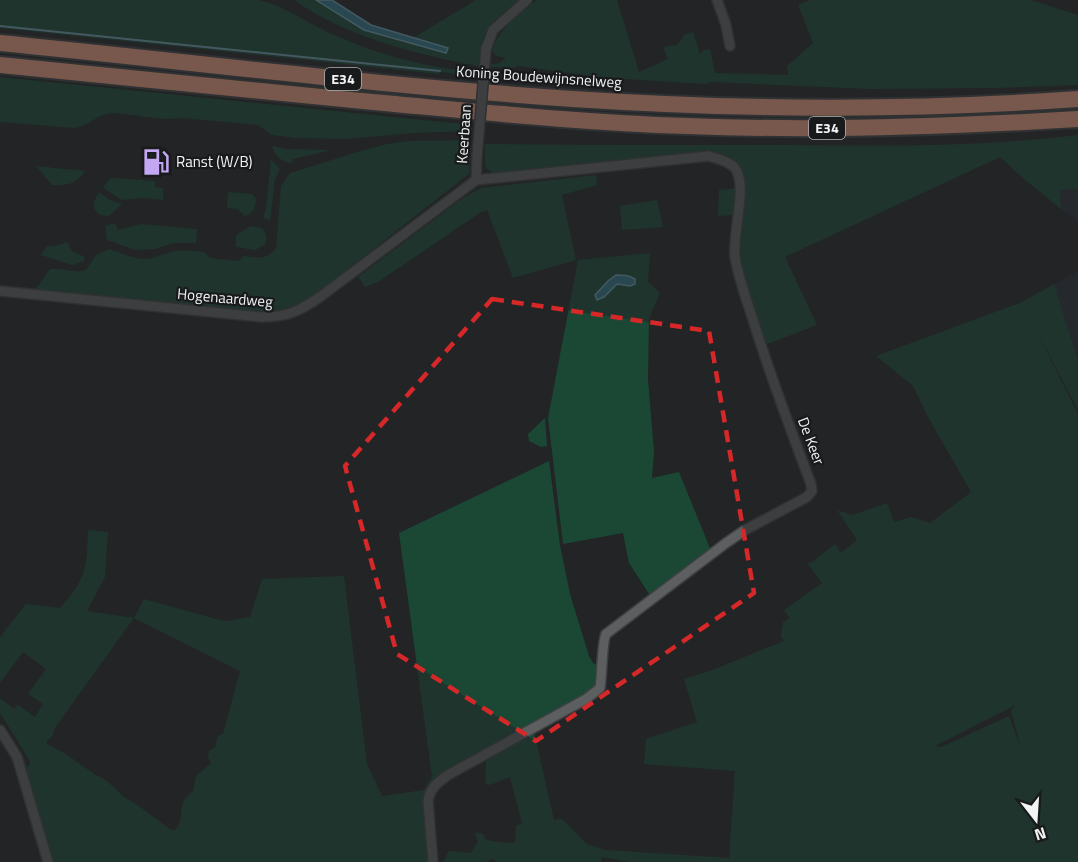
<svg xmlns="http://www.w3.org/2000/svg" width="1078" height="862" font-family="'Titillium Web',sans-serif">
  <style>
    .built { fill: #282f35 }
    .green { fill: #1a4834; fill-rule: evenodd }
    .water { fill: #307184; stroke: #6a98a6; stroke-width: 1.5 }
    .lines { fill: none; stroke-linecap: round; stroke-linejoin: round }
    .stream { stroke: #6a98a6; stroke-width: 2 }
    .street-casing { stroke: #3e4041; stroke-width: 12 }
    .highway-casing { stroke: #3e4041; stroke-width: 20 }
    .street { stroke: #5c5e60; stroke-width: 9 }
    .highway { stroke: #df967c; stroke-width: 16 }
    .street-bridge-casing { stroke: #3e4041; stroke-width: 12; stroke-linecap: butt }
    .street-bridge { stroke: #5c5e60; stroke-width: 9 }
    .marked { fill: none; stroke: #d62828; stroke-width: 4.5; stroke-dasharray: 12 8; stroke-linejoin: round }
    .labels { text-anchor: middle; stroke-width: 4.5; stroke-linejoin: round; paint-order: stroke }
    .shield { fill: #191a1c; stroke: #b1b2b3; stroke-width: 1.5 }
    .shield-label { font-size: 14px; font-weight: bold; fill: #f2f3f4 }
    .street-label { font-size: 15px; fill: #f2f3f4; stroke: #191a1c }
    .poi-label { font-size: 15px; fill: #f2f3f4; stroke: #191a1c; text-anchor: start }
  </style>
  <rect width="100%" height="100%" fill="#222426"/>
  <g class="built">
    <path d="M 1078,189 L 1078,221 L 1061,209 L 1059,190 Z"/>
    <path d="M 1078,271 L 1078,360 L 1054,284 Z"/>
  </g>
  <g class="green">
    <path d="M 0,0 L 259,0 C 288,7 311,26 339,37 C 383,57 429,67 478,73 L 477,79 L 471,76 L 441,72 L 439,74 L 0,28 Z"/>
    <path d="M 294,0 L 316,0 L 378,35 L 445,53 L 448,48 L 413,38 L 476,0 L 519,0 C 489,24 482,26 478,66 C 418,55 344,36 294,0 Z"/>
    <path d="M 537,0 L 617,0 L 639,72 L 668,59 L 663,47 L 677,45 L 685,34 L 693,32 L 700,54 L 704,50 L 710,49 L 715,73 L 788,75 L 787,66 L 813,43 L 798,5 L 810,0 L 1031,0 L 1078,15 L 1078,85 L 996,88 L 870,89 L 710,82 L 706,84 L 608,78 L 517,66 L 515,68 L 491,67 L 491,64 L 499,63 L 506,58 L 496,56 L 492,51 C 499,28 519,15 537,0 Z"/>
    <path d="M 0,77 L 472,125 L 472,131 L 412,133 L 347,139 L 296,138 L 272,135 L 258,125 L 182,118 L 165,119 L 114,113 C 98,113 89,126 74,128 L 0,122 Z"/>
    <path d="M 1078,135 L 1078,189 L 1060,190 L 1061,209 L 1024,179 L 1000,157 L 785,257 L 817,325 L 765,345 C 754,311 737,274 737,238 C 738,220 751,184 742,170 C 735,159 722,154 711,151 L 494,174 L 485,167 L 485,144 C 586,145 686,145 786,145 C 884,146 981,147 1078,135 Z"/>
    <path d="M 471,140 L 469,174 L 308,300 L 278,313 L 35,290 L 50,269 C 63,267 73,274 86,270 L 96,255 L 109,249 C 121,253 133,259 146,259 C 157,258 165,253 175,251 C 184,250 195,251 204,252 L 210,258 L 239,261 L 244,256 C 257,258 268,260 276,248 L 281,186 L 290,173 L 364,150 L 387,144 L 408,141 Z"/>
    <path d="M 272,146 L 287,149 L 332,150 L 293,159 L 292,163 C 281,162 275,156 272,146 Z"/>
    <path d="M 271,159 L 280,169 L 275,179 L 270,221 L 263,217 L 266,209 Z"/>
    <path d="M 36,166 L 85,171 C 77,184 67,186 52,185 Z"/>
    <path d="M 596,175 L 597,185 L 562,195 L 576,260 L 513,278 L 487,210 L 481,212 L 378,282 L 365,287 L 358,277 L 463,198 L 481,188 Z"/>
    <path d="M 113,178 L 155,181 L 155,187 L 163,188 L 163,200 L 143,198 L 122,200 L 103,188 L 109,179 Z"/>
    <path d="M 738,188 L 734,215 L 718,216 L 719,190 Z"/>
    <path d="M 99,192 L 110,200 L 122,204 L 109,216 C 92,216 91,204 99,192 Z"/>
    <path d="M 228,192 L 251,194 L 256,198 C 256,206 254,214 245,216 L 237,209 L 227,208 Z"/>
    <path d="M 657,200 L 663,227 L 622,230 L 620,206 Z"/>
    <path d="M 115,223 L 118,230 L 140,224 L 197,229 L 196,243 L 174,243 L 155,249 L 135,250 L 107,240 L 105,226 Z"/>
    <path d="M 251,226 L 262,228 C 267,234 267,238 265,245 L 255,250 L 236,247 L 236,235 Z"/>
    <path d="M 67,242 L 72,251 L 85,257 L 84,261 L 72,265 L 41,255 L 47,246 L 56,246 Z"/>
    <path d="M 650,253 L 648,282 L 660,293 L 649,319 L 648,379 L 654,452 L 652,478 L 679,472 L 712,553 L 653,600 L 629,563 L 623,533 L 563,544 L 548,418 L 578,260 Z"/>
    <path d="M 1054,284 L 1078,360 L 1078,410 L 1036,330 L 1078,414 L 1078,862 L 630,862 L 601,857 L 601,862 L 496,862 L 492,859 L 486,862 L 443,862 L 449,851 L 471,853 L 478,842 L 475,832 L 483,834 L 486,840 L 507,843 L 515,842 L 516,826 L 522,823 L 510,777 L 490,785 L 485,783 L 486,759 L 534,732 L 554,820 L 562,819 L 587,844 L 606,850 L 729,858 L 735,771 L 644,764 L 646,739 L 697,722 L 684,679 L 715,669 L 784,641 L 781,637 L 783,622 L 790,618 L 784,610 L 822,583 L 807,563 L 812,562 L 835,544 L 841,553 L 857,540 L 837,510 L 852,515 L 887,503 L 894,522 L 911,517 L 930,523 L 971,492 L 928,417 L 913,386 L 876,356 L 1022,302 ZM 1015,704 L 1011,711 L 1021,748 L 1009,716 L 941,747 L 935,746 L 1010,708 Z"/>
    <path d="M 545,418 L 547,446 L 541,447 L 529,441 L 528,434 Z"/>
    <path d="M 549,461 L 560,545 L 570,594 L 589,656 L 593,663 L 601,668 L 599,681 L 592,691 L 430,786 L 430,862 L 47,862 L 28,777 L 13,741 L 28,768 L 30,761 L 0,713 L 0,698 L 14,709 L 18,705 L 35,717 L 43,704 L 28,694 L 46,669 L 23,652 L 0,683 L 0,637 L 26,604 L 60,608 C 86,579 87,568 88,530 L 108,532 L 105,577 L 87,611 L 134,618 L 144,599 L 216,619 L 228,621 L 250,617 L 262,579 L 344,576 L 367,764 L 382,796 L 424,790 L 432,777 L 399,533 ZM 134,618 L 240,671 L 223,734 L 218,736 L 215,747 L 209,751 L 208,757 L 211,763 L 196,776 L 193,791 C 174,804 187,817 175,830 L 171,830 L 135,803 L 125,798 L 106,780 L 94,774 L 66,754 L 47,744 L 47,741 L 53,735 L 54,729 Z"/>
  </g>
  <g class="water">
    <path d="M 316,0 L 332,0 L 371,25 L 448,48 L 446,53 L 364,30 Z"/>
    <path d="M 616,275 C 624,275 628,275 635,279 L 635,284 L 630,286 L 617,284 L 604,297 L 597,300 L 595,295 L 608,281 Z"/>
  </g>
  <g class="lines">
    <path class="stream" d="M 0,26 L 440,71"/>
    <defs>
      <g id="street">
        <path d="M 717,0 L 726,25 L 730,46"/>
        <path d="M 486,49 L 493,30 L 527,0"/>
        <path d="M 476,180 L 477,156"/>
        <path d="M 0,291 L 261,317 C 287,317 298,312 320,297 L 476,180 L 709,156 C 718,159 728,161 734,167 C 749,183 732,232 735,257 C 739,280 747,301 754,323 C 771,378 791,431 811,484 L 812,491 L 807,497 L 745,530 L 726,543 L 606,634 C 602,641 602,676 600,688 L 586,699 L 448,775 C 438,782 429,789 428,802 L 433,862"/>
        <path d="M 0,730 L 17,757 L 48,862"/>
      </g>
      <g id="highway">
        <path d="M 0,43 C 191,62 382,86 573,99 C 741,110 910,111 1078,99"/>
        <path d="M 0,65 C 131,79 263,92 395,104 C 492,113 589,123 687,126 C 818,131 948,127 1078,119"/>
      </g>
    </defs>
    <use href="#street" class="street-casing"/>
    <use href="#highway" class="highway-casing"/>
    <use href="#street" class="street"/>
    <use href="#highway" class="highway"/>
    <defs>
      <path id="street-bridge" d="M 477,156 L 486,49"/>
    </defs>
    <use href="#street-bridge" class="street-bridge-casing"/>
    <use href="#street-bridge" class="street-bridge"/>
  </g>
  <path d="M0 0H1078V862H0ZM 492,299 L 709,331 L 754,593 L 536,741 L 397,654 L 345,466 Z" fill="#222426" fill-opacity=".55" fill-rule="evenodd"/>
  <path class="marked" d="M 492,299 L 709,331 L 754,593 L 536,741 L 397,654 L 345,466 Z"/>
  <defs>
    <symbol id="fuel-bare" viewBox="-9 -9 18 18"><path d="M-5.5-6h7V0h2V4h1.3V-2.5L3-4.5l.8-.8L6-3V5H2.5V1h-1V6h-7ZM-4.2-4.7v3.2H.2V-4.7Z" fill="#c3a7f2" stroke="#191a1c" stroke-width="2.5" paint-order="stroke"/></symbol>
  </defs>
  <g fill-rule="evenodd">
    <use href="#fuel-bare" x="137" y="143" width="38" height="38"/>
  </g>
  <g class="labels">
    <g class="shield">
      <rect x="325" y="68" width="36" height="22" rx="4.5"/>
      <rect x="809" y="117" width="36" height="22" rx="4.5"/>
    </g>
    <g class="shield-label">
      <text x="343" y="84">E34</text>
      <text x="827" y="133">E34</text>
    </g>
    <g class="street-label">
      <text transform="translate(539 77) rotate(4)" y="5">Koning Boudewijnsnelweg</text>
      <text transform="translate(464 134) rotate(-86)" y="5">Keerbaan</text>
      <text transform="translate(225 298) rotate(5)" y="5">Hogenaardweg</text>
      <text transform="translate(811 441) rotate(69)" y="5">De Keer</text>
    </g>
    <g class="poi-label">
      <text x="176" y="167">Ranst (W/B)</text>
    </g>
  </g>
  <g transform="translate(1036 820) rotate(163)" stroke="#191a1c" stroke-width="4.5" paint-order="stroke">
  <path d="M0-4.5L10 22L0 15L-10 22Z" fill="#f2f3f4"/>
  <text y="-9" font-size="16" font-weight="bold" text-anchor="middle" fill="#f2f3f4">N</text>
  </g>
</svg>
